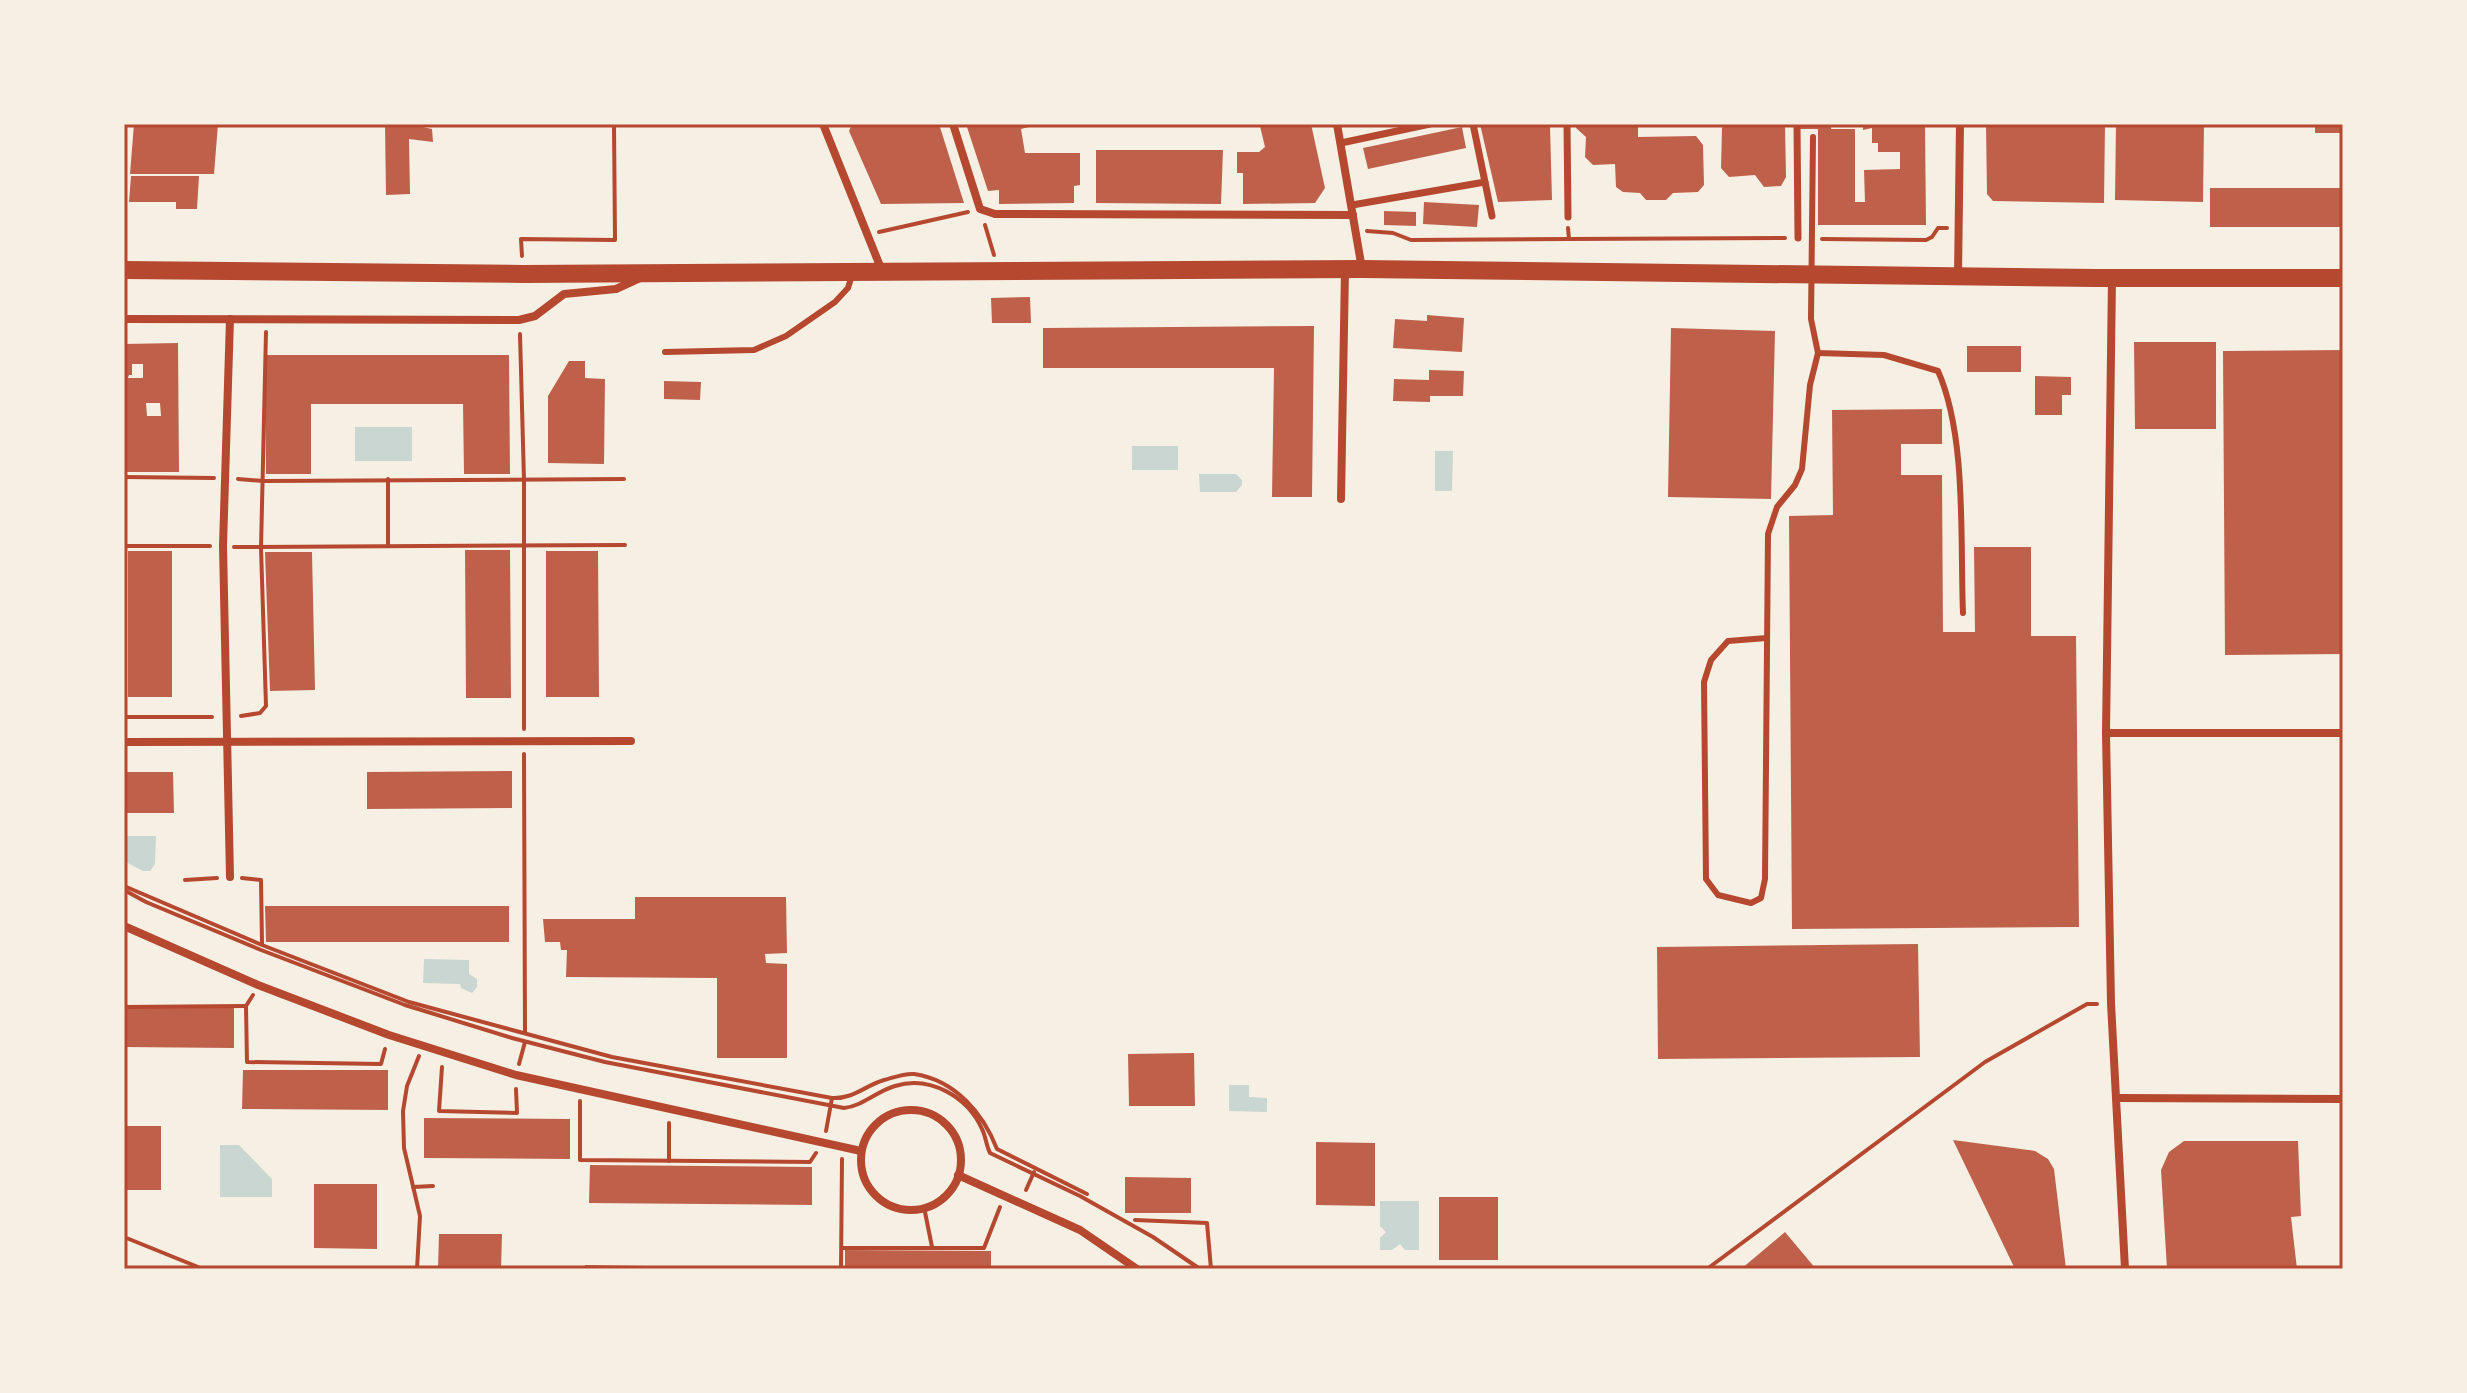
<svg xmlns="http://www.w3.org/2000/svg" width="2467" height="1393" font-family="Lora,serif">
  <style>
    .water { fill: #c9d6d2 }
    .building { fill: #bf614a; fill-rule: evenodd }
    .lines { fill: none; stroke-linecap: round; stroke-linejoin: round }
    .path { stroke: #b5482f; stroke-width: 4 }
    .service { stroke: #b5482f; stroke-width: 6 }
    .pedestrian { stroke: #b5482f; stroke-width: 7 }
    .minor { stroke: #b5482f; stroke-width: 8 }
    .primary { stroke: #b5482f; stroke-width: 18 }
    .neatline { fill: none; stroke: #b5482f; stroke-width: 3 }
  </style>
  <rect width="100%" height="100%" fill="#f6efe4"/>
  <g class="water">
    <rect x="355" y="427" width="57" height="34"/>
    <rect x="1132" y="446" width="46" height="24"/>
    <path d="M 1435,451 L 1453,451 L 1452,491 L 1435,491 Z"/>
    <path d="M 1199,474 L 1236,474 L 1242,480 L 1242,485 L 1236,492 L 1200,492 Z"/>
    <path d="M 124,836 L 156,836 L 155,864 L 150,871 L 143,871 L 124,861 Z"/>
    <path d="M 424,959 L 469,960 L 469,974 L 477,979 L 477,987 L 472,993 L 461,988 L 460,984 L 423,983 Z"/>
    <path d="M 1229,1085 L 1249,1085 L 1249,1097 L 1267,1098 L 1267,1112 L 1229,1111 Z"/>
    <path d="M 220,1145 L 239,1145 L 272,1179 L 272,1197 L 220,1197 Z"/>
    <path d="M 1380,1201 L 1419,1201 L 1419,1250 L 1405,1250 L 1400,1244 L 1392,1250 L 1380,1250 L 1380,1238 L 1386,1232 L 1380,1226 Z"/>
  </g>
  <g class="building">
    <path d="M 134,124 L 218,124 L 214,174 L 130,174 Z"/>
    <path d="M 385,124 L 409,124 L 432,129 L 433,142 L 409,139 L 410,194 L 386,195 Z"/>
    <path d="M 852,124 L 939,124 L 964,203 L 881,204 L 849,131 Z"/>
    <path d="M 966,124 L 1040,124 L 1021,129 L 1025,153 L 1080,153 L 1080,185 L 1074,186 L 1074,203 L 999,204 L 999,190 L 988,191 Z"/>
    <path d="M 1279,124 L 1311,124 L 1325,188 L 1315,203 L 1243,204 L 1243,173 L 1237,173 L 1237,152 L 1259,152 L 1265,147 L 1260,126 Z"/>
    <path d="M 1480,124 L 1550,126 L 1552,200 L 1498,202 Z"/>
    <path d="M 1577,124 L 1638,124 L 1638,137 L 1696,136 L 1703,145 L 1704,185 L 1698,192 L 1673,193 L 1666,200 L 1646,200 L 1640,193 L 1623,192 L 1616,187 L 1615,164 L 1593,165 L 1585,157 L 1586,137 L 1576,128 Z"/>
    <path d="M 1725,124 L 1785,124 L 1786,177 L 1781,186 L 1764,187 L 1755,175 L 1729,177 L 1721,168 L 1722,128 Z"/>
    <path d="M 1800,124 L 1831,124 L 1831,129 L 1855,129 L 1855,202 L 1865,202 L 1864,170 L 1900,169 L 1900,152 L 1878,152 L 1878,143 L 1872,143 L 1872,128 L 1863,130 L 1863,124 L 1925,124 L 1926,225 L 1818,225 L 1818,129 L 1800,129 Z"/>
    <path d="M 1986,124 L 2105,124 L 2104,203 L 1993,201 L 1987,194 Z"/>
    <path d="M 2116,124 L 2204,124 L 2203,202 L 2115,200 Z"/>
    <rect x="2315" y="124" width="28" height="9"/>
    <path d="M 1462,127 L 1466,148 L 1368,169 L 1363,148 Z"/>
    <path d="M 1096,150 L 1223,150 L 1221,204 L 1096,203 Z"/>
    <path d="M 131,176 L 199,176 L 197,209 L 176,209 L 176,202 L 129,202 Z"/>
    <rect x="2210" y="188" width="133" height="39"/>
    <path d="M 1424,202 L 1479,205 L 1477,227 L 1423,224 Z"/>
    <path d="M 1384,211 L 1416,212 L 1416,226 L 1384,225 Z"/>
    <path d="M 1030,297 L 1031,323 L 992,323 L 991,298 Z"/>
    <path d="M 1427,315 L 1464,318 L 1462,352 L 1393,348 L 1395,319 L 1427,321 Z"/>
    <path d="M 1314,326 L 1312,497 L 1272,497 L 1274,368 L 1043,368 L 1043,328 Z"/>
    <path d="M 1671,328 L 1775,331 L 1771,499 L 1668,497 Z"/>
    <path d="M 2134,342 L 2216,342 L 2216,429 L 2135,429 Z"/>
    <path d="M 178,343 L 179,472 L 127,472 L 124,344 ZM 132,364 L 143,364 L 143,378 L 128,378 L 129,375 L 132,375 ZM 146,403 L 160,403 L 161,416 L 147,416 Z"/>
    <rect x="1967" y="346" width="54" height="26"/>
    <path d="M 2343,350 L 2343,654 L 2225,655 L 2223,351 Z"/>
    <path d="M 265,355 L 509,355 L 510,474 L 464,474 L 463,404 L 311,404 L 311,474 L 266,474 Z"/>
    <path d="M 569,361 L 585,361 L 585,378 L 605,379 L 604,464 L 548,463 L 548,396 Z"/>
    <path d="M 1429,370 L 1464,371 L 1463,396 L 1430,396 L 1430,402 L 1393,401 L 1394,379 L 1429,380 Z"/>
    <path d="M 2035,376 L 2071,377 L 2071,395 L 2062,395 L 2062,415 L 2035,415 Z"/>
    <path d="M 664,381 L 701,382 L 700,400 L 664,399 Z"/>
    <path d="M 1942,409 L 1942,444 L 1901,444 L 1901,475 L 1942,475 L 1943,632 L 1975,632 L 1974,547 L 2031,547 L 2031,636 L 2076,636 L 2079,927 L 1792,929 L 1789,516 L 1833,515 L 1832,410 Z"/>
    <path d="M 465,550 L 510,550 L 511,698 L 466,698 Z"/>
    <rect x="128" y="551" width="44" height="146"/>
    <path d="M 546,551 L 598,551 L 599,697 L 546,697 Z"/>
    <path d="M 265,552 L 312,552 L 315,690 L 270,691 Z"/>
    <path d="M 512,771 L 512,808 L 367,809 L 367,772 Z"/>
    <path d="M 124,772 L 173,772 L 174,813 L 124,813 Z"/>
    <path d="M 635,897 L 786,897 L 787,953 L 765,954 L 766,963 L 787,964 L 787,1058 L 717,1058 L 717,978 L 566,977 L 567,950 L 561,950 L 560,942 L 545,942 L 543,919 L 635,919 Z"/>
    <path d="M 265,906 L 509,906 L 509,942 L 266,942 Z"/>
    <path d="M 1918,944 L 1920,1057 L 1658,1059 L 1657,947 Z"/>
    <path d="M 124,1008 L 234,1008 L 234,1048 L 124,1047 Z"/>
    <path d="M 1194,1053 L 1195,1106 L 1129,1106 L 1128,1054 Z"/>
    <path d="M 243,1070 L 388,1070 L 388,1110 L 242,1109 Z"/>
    <path d="M 424,1118 L 570,1119 L 570,1159 L 424,1158 Z"/>
    <rect x="124" y="1126" width="37" height="64"/>
    <path d="M 1953,1140 L 2035,1151 L 2048,1159 L 2054,1169 L 2066,1269 L 2015,1269 Z"/>
    <path d="M 2184,1141 L 2298,1141 L 2301,1216 L 2291,1217 L 2297,1269 L 2167,1269 L 2161,1170 L 2169,1152 Z"/>
    <path d="M 1316,1142 L 1375,1143 L 1375,1206 L 1316,1205 Z"/>
    <path d="M 590,1165 L 812,1167 L 812,1205 L 589,1203 Z"/>
    <path d="M 1125,1177 L 1191,1178 L 1191,1213 L 1125,1213 Z"/>
    <path d="M 314,1184 L 377,1184 L 377,1249 L 314,1248 Z"/>
    <rect x="1439" y="1197" width="59" height="63"/>
    <path d="M 1785,1232 L 1816,1269 L 1741,1269 Z"/>
    <path d="M 439,1234 L 502,1234 L 501,1269 L 438,1269 Z"/>
    <path d="M 845,1250 L 991,1251 L 991,1269 L 845,1269 Z"/>
    <path d="M 585,1265 L 647,1266 L 647,1269 L 585,1269 Z"/>
  </g>
  <g class="lines">
    <g class="path">
      <path d="M 985,225 L 994,255"/>
      <path d="M 1568,228 L 1569,239 L 1785,238"/>
      <path d="M 1367,231 L 1393,233 L 1411,240 L 1569,239"/>
      <path d="M 879,232 L 968,212"/>
      <path d="M 1822,239 L 1926,240 L 1932,237 L 1938,228 L 1947,228"/>
      <path d="M 522,256 L 521,239 L 615,240 L 614,124"/>
      <path d="M 520,334 L 524,480 L 524,729"/>
      <path d="M 124,477 L 214,478"/>
      <path d="M 238,479 L 264,481 L 624,479"/>
      <path d="M 388,545 L 388,479"/>
      <path d="M 124,546 L 210,546"/>
      <path d="M 234,547 L 625,545"/>
      <path d="M 241,716 L 260,713 L 266,706 L 261,548 L 266,332"/>
      <path d="M 124,717 L 212,717"/>
      <path d="M 524,754 L 525,1033"/>
      <path d="M 242,878 L 261,880 L 262,944"/>
      <path d="M 185,880 L 217,878"/>
      <path d="M 124,886 L 262,945 L 409,1002 L 612,1057 L 832,1098 C 854,1099 864,1086 884,1080 C 892,1078 905,1073 914,1074 C 955,1080 983,1113 997,1149 L 1087,1194"/>
      <path d="M 124,890 L 146,902 L 261,950 L 405,1005 L 512,1038 L 605,1062 L 844,1108 C 863,1106 877,1091 895,1086 C 930,1075 968,1097 982,1129 C 986,1137 986,1145 990,1153 L 1080,1196 L 1153,1237 L 1200,1269"/>
      <path d="M 253,995 L 246,1006 L 247,1062 L 381,1064 L 385,1049"/>
      <path d="M 124,1007 L 246,1006"/>
      <path d="M 519,1064 L 525,1042"/>
      <path d="M 442,1067 L 439,1111 L 517,1113 L 516,1089"/>
      <path d="M 580,1101 L 580,1160 L 810,1162 L 816,1153"/>
      <path d="M 669,1123 L 669,1161"/>
      <path d="M 826,1131 L 832,1098"/>
      <path d="M 413,1187 L 433,1186"/>
      <path d="M 1026,1190 L 1034,1172"/>
      <path d="M 924,1207 L 932,1247"/>
      <path d="M 1135,1220 L 1207,1223 L 1211,1269"/>
      <path d="M 124,1237 L 203,1269"/>
      <path d="M 842,1248 L 984,1248 L 1000,1207"/>
      <path d="M 417,1269 L 420,1216 L 404,1148 L 403,1111 L 407,1086 L 419,1056"/>
      <path d="M 841,1269 L 842,1159"/>
      <path d="M 1707,1269 L 1985,1062 L 2087,1004 L 2097,1004"/>
    </g>
    <g class="service">
      <path d="M 1813,137 L 1811,319 L 1818,353 L 1884,355 L 1938,371 C 1967,436 1960,541 1963,613"/>
      <path d="M 665,352 L 754,350 L 786,336 L 835,302 L 848,288 L 852,275"/>
      <path d="M 1767,638 L 1728,641 L 1711,660 L 1704,682 L 1706,879 L 1718,895 L 1751,903 L 1761,898 L 1765,879 L 1768,534 L 1777,507 L 1795,485 L 1802,469 L 1810,385 L 1818,353"/>
    </g>
    <g class="pedestrian">
      <path d="M 1473,124 L 1492,216"/>
      <path d="M 1567,124 L 1568,217"/>
      <path d="M 1797,124 L 1798,238"/>
      <path d="M 1341,143 L 1430,124"/>
      <path d="M 1352,205 L 1485,182"/>
    </g>
    <g class="minor">
      <path d="M 823,124 L 882,271"/>
      <path d="M 953,124 L 980,209 L 995,214 L 1353,215"/>
      <path d="M 1337,124 L 1362,269"/>
      <path d="M 1958,275 L 1960,124"/>
      <path d="M 2112,278 L 2106,733 L 2111,1003 L 2125,1269"/>
      <path d="M 124,319 L 519,320 L 535,316 L 564,294 L 616,289 L 640,278"/>
      <path d="M 1341,499 L 1345,270"/>
      <path d="M 2106,733 L 2343,733"/>
      <path d="M 124,742 L 631,741"/>
      <path d="M 230,877 L 223,546 L 230,319"/>
      <path d="M 124,926 L 258,985 L 389,1035 L 516,1075 L 861,1151"/>
      <path d="M 2118,1098 L 2343,1099"/>
      <circle cx="911" cy="1160" r="50"/>
      <path d="M 958,1175 L 1080,1230 L 1137,1269"/>
    </g>
    <path class="primary" d="M 124,270 L 523,274 L 1362,269 L 2095,278 L 2343,278"/>
  </g>
  <rect width="2467" height="1393" fill="none" stroke="#f6efe4" stroke-width="252"/>
  <rect x="126" y="126" width="2215" height="1141" class="neatline"/>
</svg>
